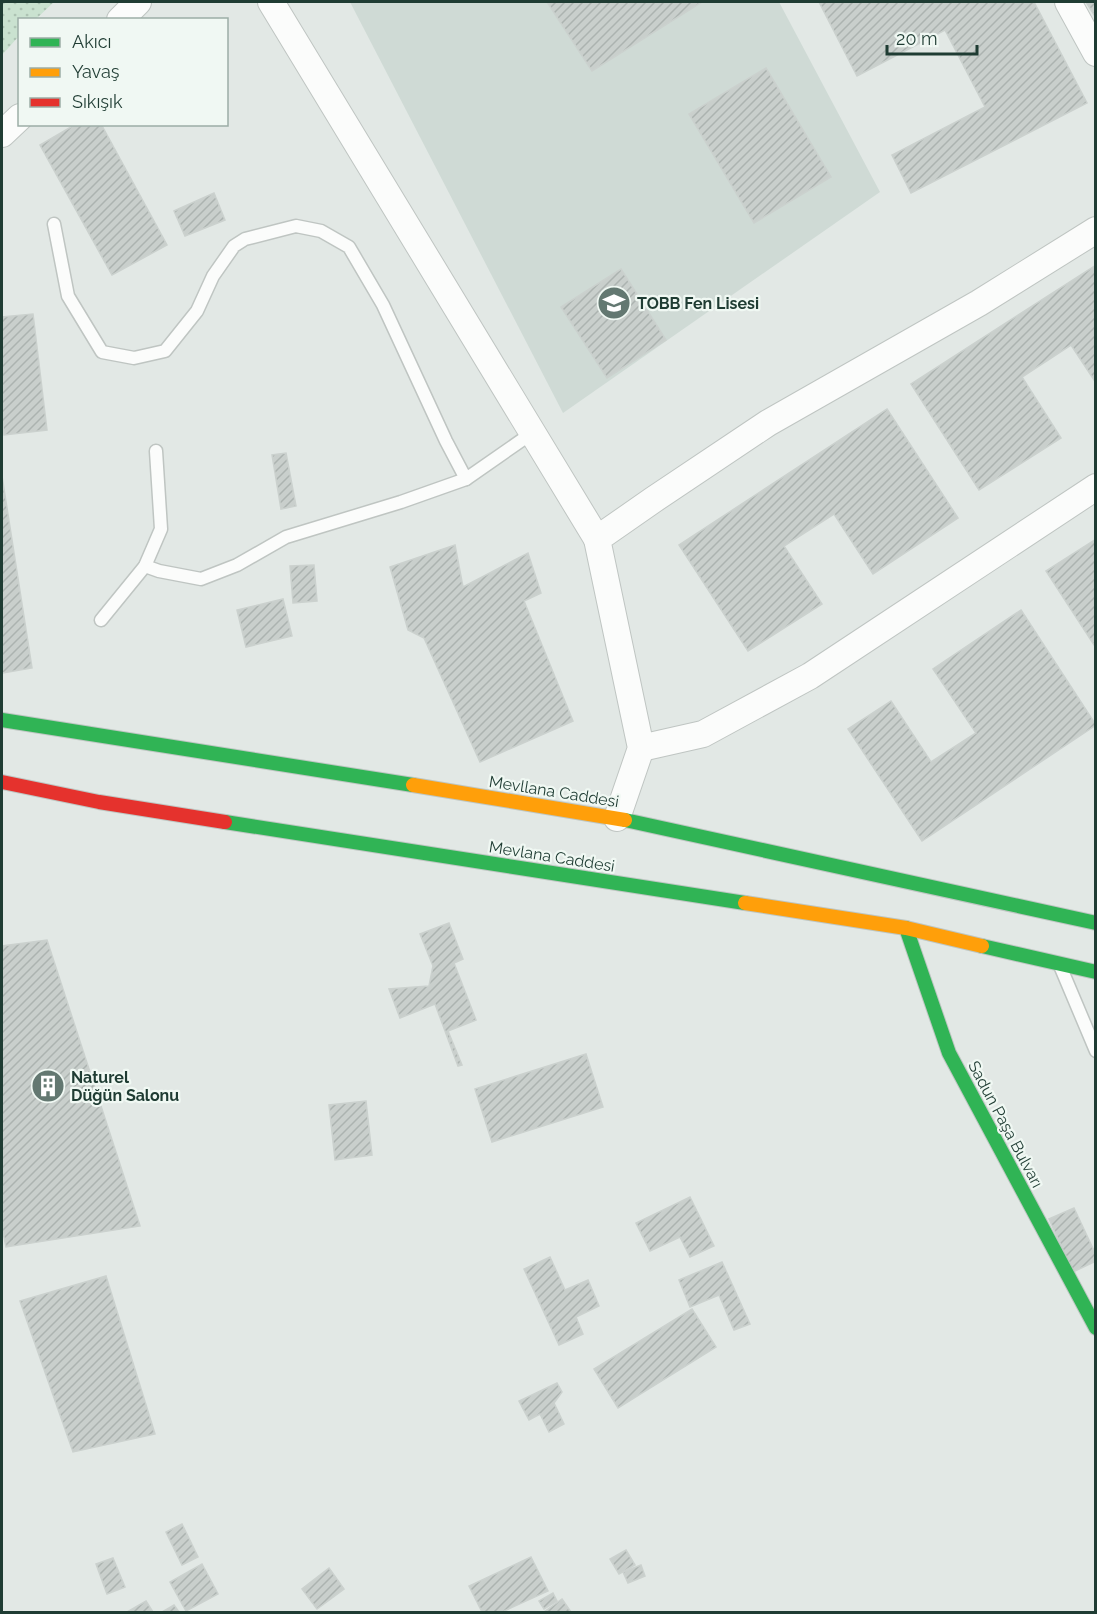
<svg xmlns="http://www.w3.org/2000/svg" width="1097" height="1614" font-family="Raleway,sans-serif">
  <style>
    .built { fill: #cfdad5 }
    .grass { fill: url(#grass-dots) }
    .building { fill: url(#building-hatch); stroke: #cbd1ce; stroke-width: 1.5 }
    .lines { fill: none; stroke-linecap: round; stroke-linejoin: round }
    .lane-casing { stroke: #bfc5c2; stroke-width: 15 }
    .street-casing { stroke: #bfc5c2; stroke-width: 28 }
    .fast-casing { stroke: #bec6c2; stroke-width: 16 }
    .slow-casing { stroke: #bec6c2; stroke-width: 16 }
    .jam-casing { stroke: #bec6c2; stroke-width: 16 }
    .lane { stroke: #fbfcfb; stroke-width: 12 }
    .street { stroke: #fbfcfb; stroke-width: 26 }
    .fast { stroke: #30b455; stroke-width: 14 }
    .slow { stroke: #ff9f0a; stroke-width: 14 }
    .jam { stroke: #e5322d; stroke-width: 14 }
    .labels { text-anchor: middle; stroke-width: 4.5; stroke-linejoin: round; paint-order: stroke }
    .poi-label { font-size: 16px; font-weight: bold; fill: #1f3c33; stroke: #f0f8f3; text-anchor: start }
    .street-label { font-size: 16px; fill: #1f3c33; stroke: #f0f8f3 }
  </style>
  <defs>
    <pattern id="grass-dots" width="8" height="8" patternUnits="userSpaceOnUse" patternTransform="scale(1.5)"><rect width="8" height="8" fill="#cae2d0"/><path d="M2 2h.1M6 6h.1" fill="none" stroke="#adc3b3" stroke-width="1.8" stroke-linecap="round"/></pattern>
    <pattern id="building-hatch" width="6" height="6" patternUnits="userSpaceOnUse" patternTransform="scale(1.5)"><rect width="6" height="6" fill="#c9cfcc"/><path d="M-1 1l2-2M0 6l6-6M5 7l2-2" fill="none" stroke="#acb3b0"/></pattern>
  </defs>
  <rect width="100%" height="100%" fill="#e2e8e5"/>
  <path class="built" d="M 350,2 L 779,2 L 880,192 L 563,413 Z"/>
  <path class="grass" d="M 2,2 L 54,2 L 36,19 L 20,20 L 19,36 L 2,55 Z"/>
  <g class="building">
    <path d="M 547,2 L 702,2 L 592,71 Z"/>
    <path d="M 819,2 L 1034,2 L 1087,103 L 911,193 L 892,155 L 985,107 L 945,30 L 857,76 Z"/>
    <path d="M 1086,2 L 1096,2 L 1096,18 Z"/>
    <path d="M 766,68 L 831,177 L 754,223 L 689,114 Z"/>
    <path d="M 76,124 L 101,124 L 167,245 L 112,275 L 40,145 Z"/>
    <path d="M 214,193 L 225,220 L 185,236 L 174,211 Z"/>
    <path d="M 1096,265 L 1096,383 L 1071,345 L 1022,377 L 1061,438 L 979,490 L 911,384 Z"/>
    <path d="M 621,269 L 666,340 L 607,378 L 561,307 Z"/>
    <path d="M 33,314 L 47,430 L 4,435 L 2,417 L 2,317 Z"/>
    <path d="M 887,409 L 958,518 L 873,574 L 834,514 L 784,546 L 822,604 L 748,651 L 679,545 Z"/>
    <path d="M 286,453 L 296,506 L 281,509 L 272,455 Z"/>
    <path d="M 2,476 L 32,668 L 2,673 Z"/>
    <path d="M 1096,539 L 1096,648 L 1046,571 Z"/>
    <path d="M 455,545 L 463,587 L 528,553 L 541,593 L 524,601 L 573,721 L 480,762 L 424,638 L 408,630 L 390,567 Z"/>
    <path d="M 314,565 L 317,601 L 293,603 L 290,566 Z"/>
    <path d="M 283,599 L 292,636 L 246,647 L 237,610 Z"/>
    <path d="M 1021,610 L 1096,725 L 922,841 L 848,729 L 891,701 L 931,762 L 976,733 L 933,669 Z"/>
    <path d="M 449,923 L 463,959 L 454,963 L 476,1020 L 448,1031 L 462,1065 L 458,1066 L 435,1004 L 400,1018 L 389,989 L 429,986 L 433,966 L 420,934 Z"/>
    <path d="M 47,940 L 140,1226 L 6,1247 L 2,1228 L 2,946 Z"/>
    <path d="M 586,1054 L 603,1107 L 492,1142 L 475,1089 Z"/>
    <path d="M 366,1101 L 372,1155 L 335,1160 L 329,1105 Z"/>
    <path d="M 690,1197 L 714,1246 L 690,1257 L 680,1237 L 650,1251 L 636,1223 Z"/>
    <path d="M 1074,1208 L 1096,1255 L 1096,1261 L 1073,1272 L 1049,1219 Z"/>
    <path d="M 550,1257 L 565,1290 L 588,1280 L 599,1306 L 576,1317 L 583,1334 L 559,1345 L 524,1269 Z"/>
    <path d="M 722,1262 L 750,1324 L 734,1330 L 719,1295 L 690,1307 L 679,1280 Z"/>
    <path d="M 106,1276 L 155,1434 L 73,1452 L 20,1301 Z"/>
    <path d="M 692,1309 L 716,1347 L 618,1408 L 594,1369 Z"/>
    <path d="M 557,1383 L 562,1392 L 554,1403 L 564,1424 L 549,1432 L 540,1414 L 529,1420 L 519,1401 Z"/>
    <path d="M 182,1524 L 198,1557 L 182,1565 L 166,1532 Z"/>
    <path d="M 626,1550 L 635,1565 L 619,1574 L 610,1559 Z"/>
    <path d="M 531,1557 L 548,1591 L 502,1612 L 482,1612 L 469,1586 Z"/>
    <path d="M 113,1558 L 125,1587 L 107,1594 L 96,1564 Z"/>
    <path d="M 202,1564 L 218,1594 L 186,1611 L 170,1582 Z"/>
    <path d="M 641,1565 L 645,1576 L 628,1583 L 623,1572 Z"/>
    <path d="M 329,1568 L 344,1589 L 317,1609 L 302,1589 Z"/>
    <path d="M 553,1593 L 557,1601 L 544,1609 L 539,1601 Z"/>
    <path d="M 562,1599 L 571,1612 L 544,1612 Z"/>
    <path d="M 146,1601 L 153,1612 L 127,1612 Z"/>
    <path d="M 174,1605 L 179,1612 L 162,1612 Z"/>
  </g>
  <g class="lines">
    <defs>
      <g id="lane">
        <path d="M 54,224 L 68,296 L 102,352 L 134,358 L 165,351 L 197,311 L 213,276 L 234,246 L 245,239 L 296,226 L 321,231 L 349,247 L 383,305 L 446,441 L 466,479"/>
        <path d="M 145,566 L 159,571 L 201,579 L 237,565 L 286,537 L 401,502 L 466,479 L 532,433"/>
        <path d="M 101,620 L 145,566 L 161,529 L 156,451"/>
        <path d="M 1061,968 L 1096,1051"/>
      </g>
      <g id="street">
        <path d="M 271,2 L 597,539"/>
        <path d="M 1068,2 L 1096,53"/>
        <path d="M 120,20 L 138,2"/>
        <path d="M 2,134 L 20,117"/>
        <path d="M 641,748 L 703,734 L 810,676 L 1096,487"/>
        <path d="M 617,818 L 641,748 L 597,539 L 653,500 L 768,423 L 979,303 L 1096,230"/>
      </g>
      <g id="fast">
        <path d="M 2,720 L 413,785"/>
        <path d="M 625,820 L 1096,923"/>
        <path d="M 225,822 L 745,903"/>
        <path d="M 906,928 L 949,1053 L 1096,1328"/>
        <path d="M 982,946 L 1096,972"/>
      </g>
      <g id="slow">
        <path d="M 413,785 L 625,820"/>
        <path d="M 745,903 L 906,928 L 982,946"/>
      </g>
      <path id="jam" d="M 2,782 L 99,802 L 225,822"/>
    </defs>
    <use href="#lane" class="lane-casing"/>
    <use href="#street" class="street-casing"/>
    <use href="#fast" class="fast-casing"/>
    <use href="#slow" class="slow-casing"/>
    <use href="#jam" class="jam-casing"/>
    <use href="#lane" class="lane"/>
    <use href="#street" class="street"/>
    <use href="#fast" class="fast"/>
    <use href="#slow" class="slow"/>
    <use href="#jam" class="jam"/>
  </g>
  <defs>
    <symbol id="school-disc" viewBox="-11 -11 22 22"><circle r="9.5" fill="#637871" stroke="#f0f8f3"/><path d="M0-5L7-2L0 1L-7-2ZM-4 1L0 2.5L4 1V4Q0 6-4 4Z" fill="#fff"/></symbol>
    <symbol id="building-disc" viewBox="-11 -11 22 22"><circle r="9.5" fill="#637871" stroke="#f0f8f3"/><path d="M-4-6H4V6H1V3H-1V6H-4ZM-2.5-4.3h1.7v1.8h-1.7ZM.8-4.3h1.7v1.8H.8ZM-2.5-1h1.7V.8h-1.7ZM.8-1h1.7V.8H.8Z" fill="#fff"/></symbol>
  </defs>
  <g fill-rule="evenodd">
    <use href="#school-disc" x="595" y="284" width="38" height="38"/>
    <use href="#building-disc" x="29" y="1067" width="38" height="38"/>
  </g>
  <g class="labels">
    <g class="poi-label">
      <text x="637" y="309">TOBB Fen Lisesi</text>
      <text x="71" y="1083">Naturel<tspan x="71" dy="18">Düğün Salonu</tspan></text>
    </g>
    <g class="street-label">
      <text transform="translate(554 791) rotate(9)" y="6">Mevllana Caddesi</text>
      <text transform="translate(552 856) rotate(9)" y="6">Mevlana Caddesi</text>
      <text transform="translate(1006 1124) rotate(62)" y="6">Sadun Paşa Bulvarı</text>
    </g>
  </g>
  <rect width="1097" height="1614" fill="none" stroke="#1f3c33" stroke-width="6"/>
  <rect x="18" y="18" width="210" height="108" fill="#f0f8f3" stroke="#9cada6" stroke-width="1.5"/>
  <rect x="30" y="38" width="30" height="9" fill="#30b455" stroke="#9cada6" stroke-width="1.5"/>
  <text x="72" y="48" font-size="18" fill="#1f3c33">Akıcı</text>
  <rect x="30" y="68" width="30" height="9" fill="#ff9f0a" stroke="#9cada6" stroke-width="1.5"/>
  <text x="72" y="78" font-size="18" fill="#1f3c33">Yavaş</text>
  <rect x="30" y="98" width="30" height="9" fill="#e5322d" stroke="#9cada6" stroke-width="1.5"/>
  <text x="72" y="108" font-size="18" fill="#1f3c33">Sıkışık</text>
  <path d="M887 45v9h90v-9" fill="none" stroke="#1f3c33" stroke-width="3"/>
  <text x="896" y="45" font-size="18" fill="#1f3c33" stroke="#f0f8f3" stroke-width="4.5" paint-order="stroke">20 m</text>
</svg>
